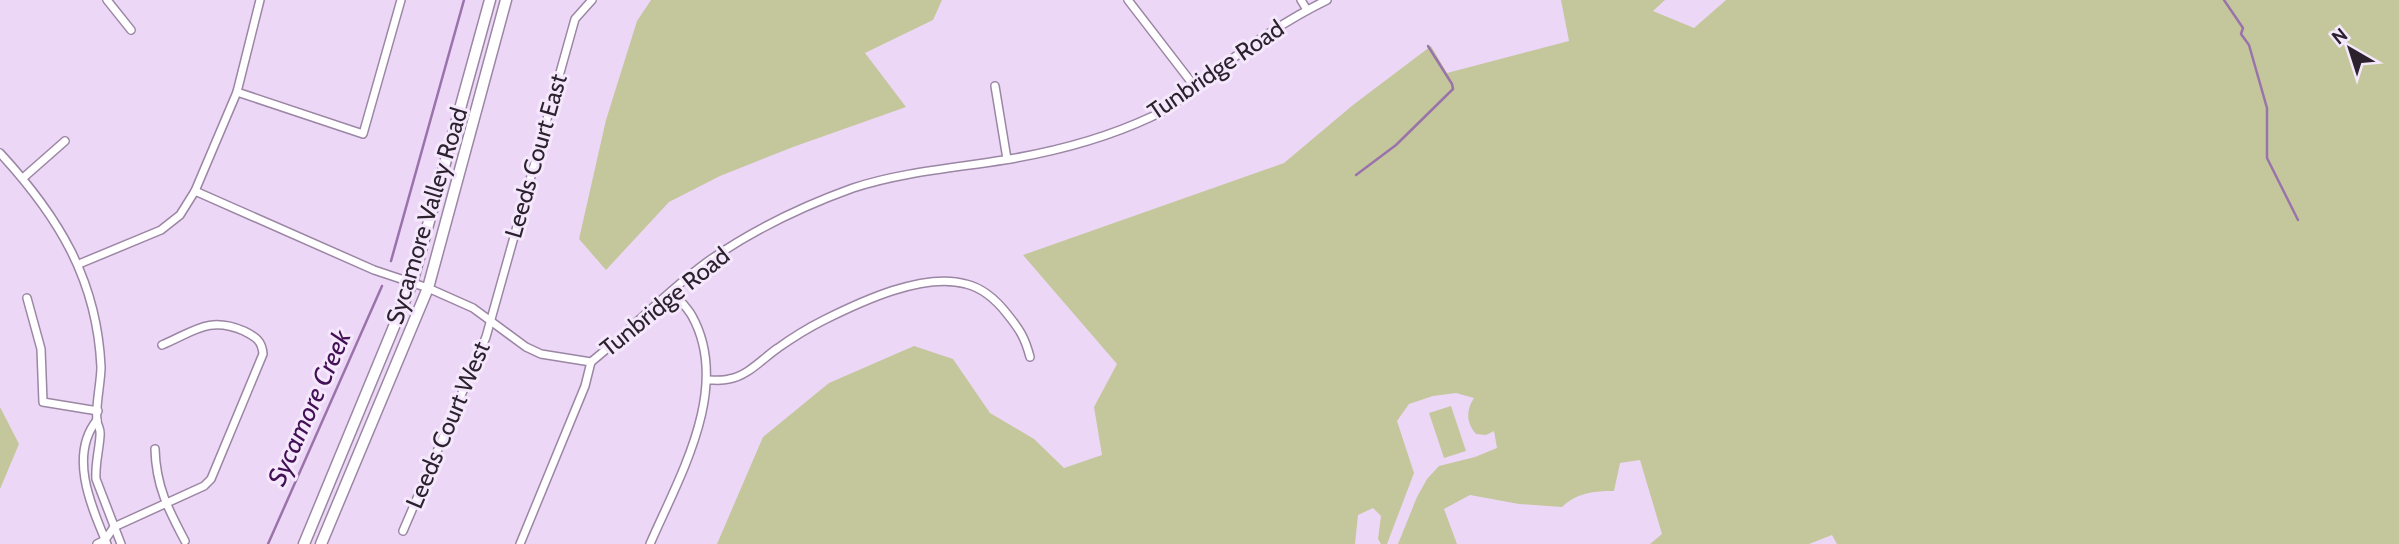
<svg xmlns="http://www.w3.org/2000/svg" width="2399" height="544" font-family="Cabin,sans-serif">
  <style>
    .green { fill: #c4c79c }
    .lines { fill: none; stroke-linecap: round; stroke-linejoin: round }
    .stream { stroke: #9a73ab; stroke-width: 2.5 }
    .minor-casing { stroke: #9b86a4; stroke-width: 10 }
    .secondary-casing { stroke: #9b86a4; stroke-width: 13 }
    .minor { stroke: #fff; stroke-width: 7 }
    .secondary { stroke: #fff; stroke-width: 10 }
    .labels { text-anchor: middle; stroke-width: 6; stroke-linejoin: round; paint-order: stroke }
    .street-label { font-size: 24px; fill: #2b222e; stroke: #f5e8fc }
    .water-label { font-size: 26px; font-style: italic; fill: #430f55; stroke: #f5e8fc }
  </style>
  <rect width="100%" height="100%" fill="#edd7f7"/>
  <g class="green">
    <path d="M 651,0 L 942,0 L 933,20 L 865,53 L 906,107 L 793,147 L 720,176 L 669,202 L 606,270 L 579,239 L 606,120 L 637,21 Z"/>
    <path d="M 1561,0 L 1665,0 L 1653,11 L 1694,28 L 1726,0 L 2399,0 L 2399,544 L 1837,544 L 1832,535 L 1809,544 L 1650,544 L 1662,534 L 1640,460 L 1620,463 L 1614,491 C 1593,491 1577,493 1562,507 L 1519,504 L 1470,495 L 1444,509 L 1457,544 L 1398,544 L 1417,497 L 1427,479 L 1439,466 L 1475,457 L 1497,448 L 1494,431 L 1486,435 L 1476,434 C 1466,423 1466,410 1474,398 L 1456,393 L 1433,396 L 1409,404 L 1397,421 L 1414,473 L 1387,544 L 1381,544 L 1378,539 L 1381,516 L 1373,508 L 1358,515 L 1355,544 L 717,544 L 763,437 L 829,383 L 914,346 L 953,359 L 990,413 L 1034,439 L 1064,468 L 1102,455 L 1094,407 L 1117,364 L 1023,255 L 1284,163 L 1353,105 L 1431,46 L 1447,73 L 1569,41 Z"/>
    <path d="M 1451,406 L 1466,451 L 1444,458 L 1429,413 Z"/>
    <path d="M 0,407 L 19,444 L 0,489 Z"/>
  </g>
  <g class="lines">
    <g class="stream">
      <path d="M 2224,0 L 2243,28 L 2241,34 L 2249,45 L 2267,108 L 2267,158 L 2298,220"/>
      <path d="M 1356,175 L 1396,145 L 1453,89 L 1452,84 L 1428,46"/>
      <path d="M 391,261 L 464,0"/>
      <path d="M 268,544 L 382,286"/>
    </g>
    <defs>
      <g id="minor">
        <path d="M 107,0 L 131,30"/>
        <path d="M 1128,0 L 1195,87"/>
        <path d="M 1301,0 L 1307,10"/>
        <path d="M 995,86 L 1007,159"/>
        <path d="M 237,92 L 363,134 L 401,0"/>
        <path d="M 0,153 C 58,216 97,279 101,367 C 101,382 95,408 97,421 C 98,427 101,429 100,436 C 99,451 95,464 96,479 L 121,544"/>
        <path d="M 23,178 L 65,141"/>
        <path d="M 195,191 L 374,270 L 428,288 L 473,308 L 526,347 L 541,354 L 591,362 C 631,330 666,292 707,262 C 751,231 803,206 853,188 C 902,172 954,168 1004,160 C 1053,152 1106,138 1151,117 C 1177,106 1198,85 1220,68 C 1254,42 1288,19 1327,0"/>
        <path d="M 79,264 L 161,230 L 180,215 L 195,191 L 237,92 L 260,0"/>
        <path d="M 27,298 L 41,349 L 43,402 L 98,411"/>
        <path d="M 708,380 C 715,380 722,381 729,379 C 748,376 763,358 778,348 C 792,338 808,328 824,320 C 862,301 924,272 966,284 C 983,288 998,302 1008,315 C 1020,330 1025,338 1030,357"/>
        <path d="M 97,420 C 68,456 92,508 107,544"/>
        <path d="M 155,449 C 156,486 168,509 185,541"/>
        <path d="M 114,527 L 204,486 L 211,479 L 263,354 C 262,341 256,337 244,331 C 209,316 195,331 162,345"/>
        <path d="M 403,531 L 486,337 L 575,19 L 592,0"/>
        <path d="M 97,544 L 105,540 L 114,527"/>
        <path d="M 520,544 L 585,386 L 591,362"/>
        <path d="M 650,544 C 679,477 732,388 692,316 C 687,307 678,299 672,291"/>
      </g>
      <g id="secondary">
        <path d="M 304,544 L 412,283 L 490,0"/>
        <path d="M 321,544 L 428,288 L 506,0"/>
      </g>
    </defs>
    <use href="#minor" class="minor-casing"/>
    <use href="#secondary" class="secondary-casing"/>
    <use href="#minor" class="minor"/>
    <use href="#secondary" class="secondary"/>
  </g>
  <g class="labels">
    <g class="street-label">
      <text transform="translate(1216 70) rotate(-34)" y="8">Tunbridge Road</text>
      <text transform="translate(536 156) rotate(-74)" y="8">Leeds Court East</text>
      <text transform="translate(427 216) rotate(-73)" y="8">Sycamore Valley Road</text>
      <text transform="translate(665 302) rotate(-39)" y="8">Tunbridge Road</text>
      <text transform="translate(448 425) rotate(-67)" y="8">Leeds Court West</text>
    </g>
    <g class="water-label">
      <text transform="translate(309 408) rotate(-66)" y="9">Sycamore Creek</text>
    </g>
  </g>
  <g transform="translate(2350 49) rotate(321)" stroke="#f5e8fc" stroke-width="5" paint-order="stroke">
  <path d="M0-5L12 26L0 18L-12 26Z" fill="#2b222e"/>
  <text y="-10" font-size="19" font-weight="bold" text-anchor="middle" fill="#2b222e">N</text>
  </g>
</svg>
